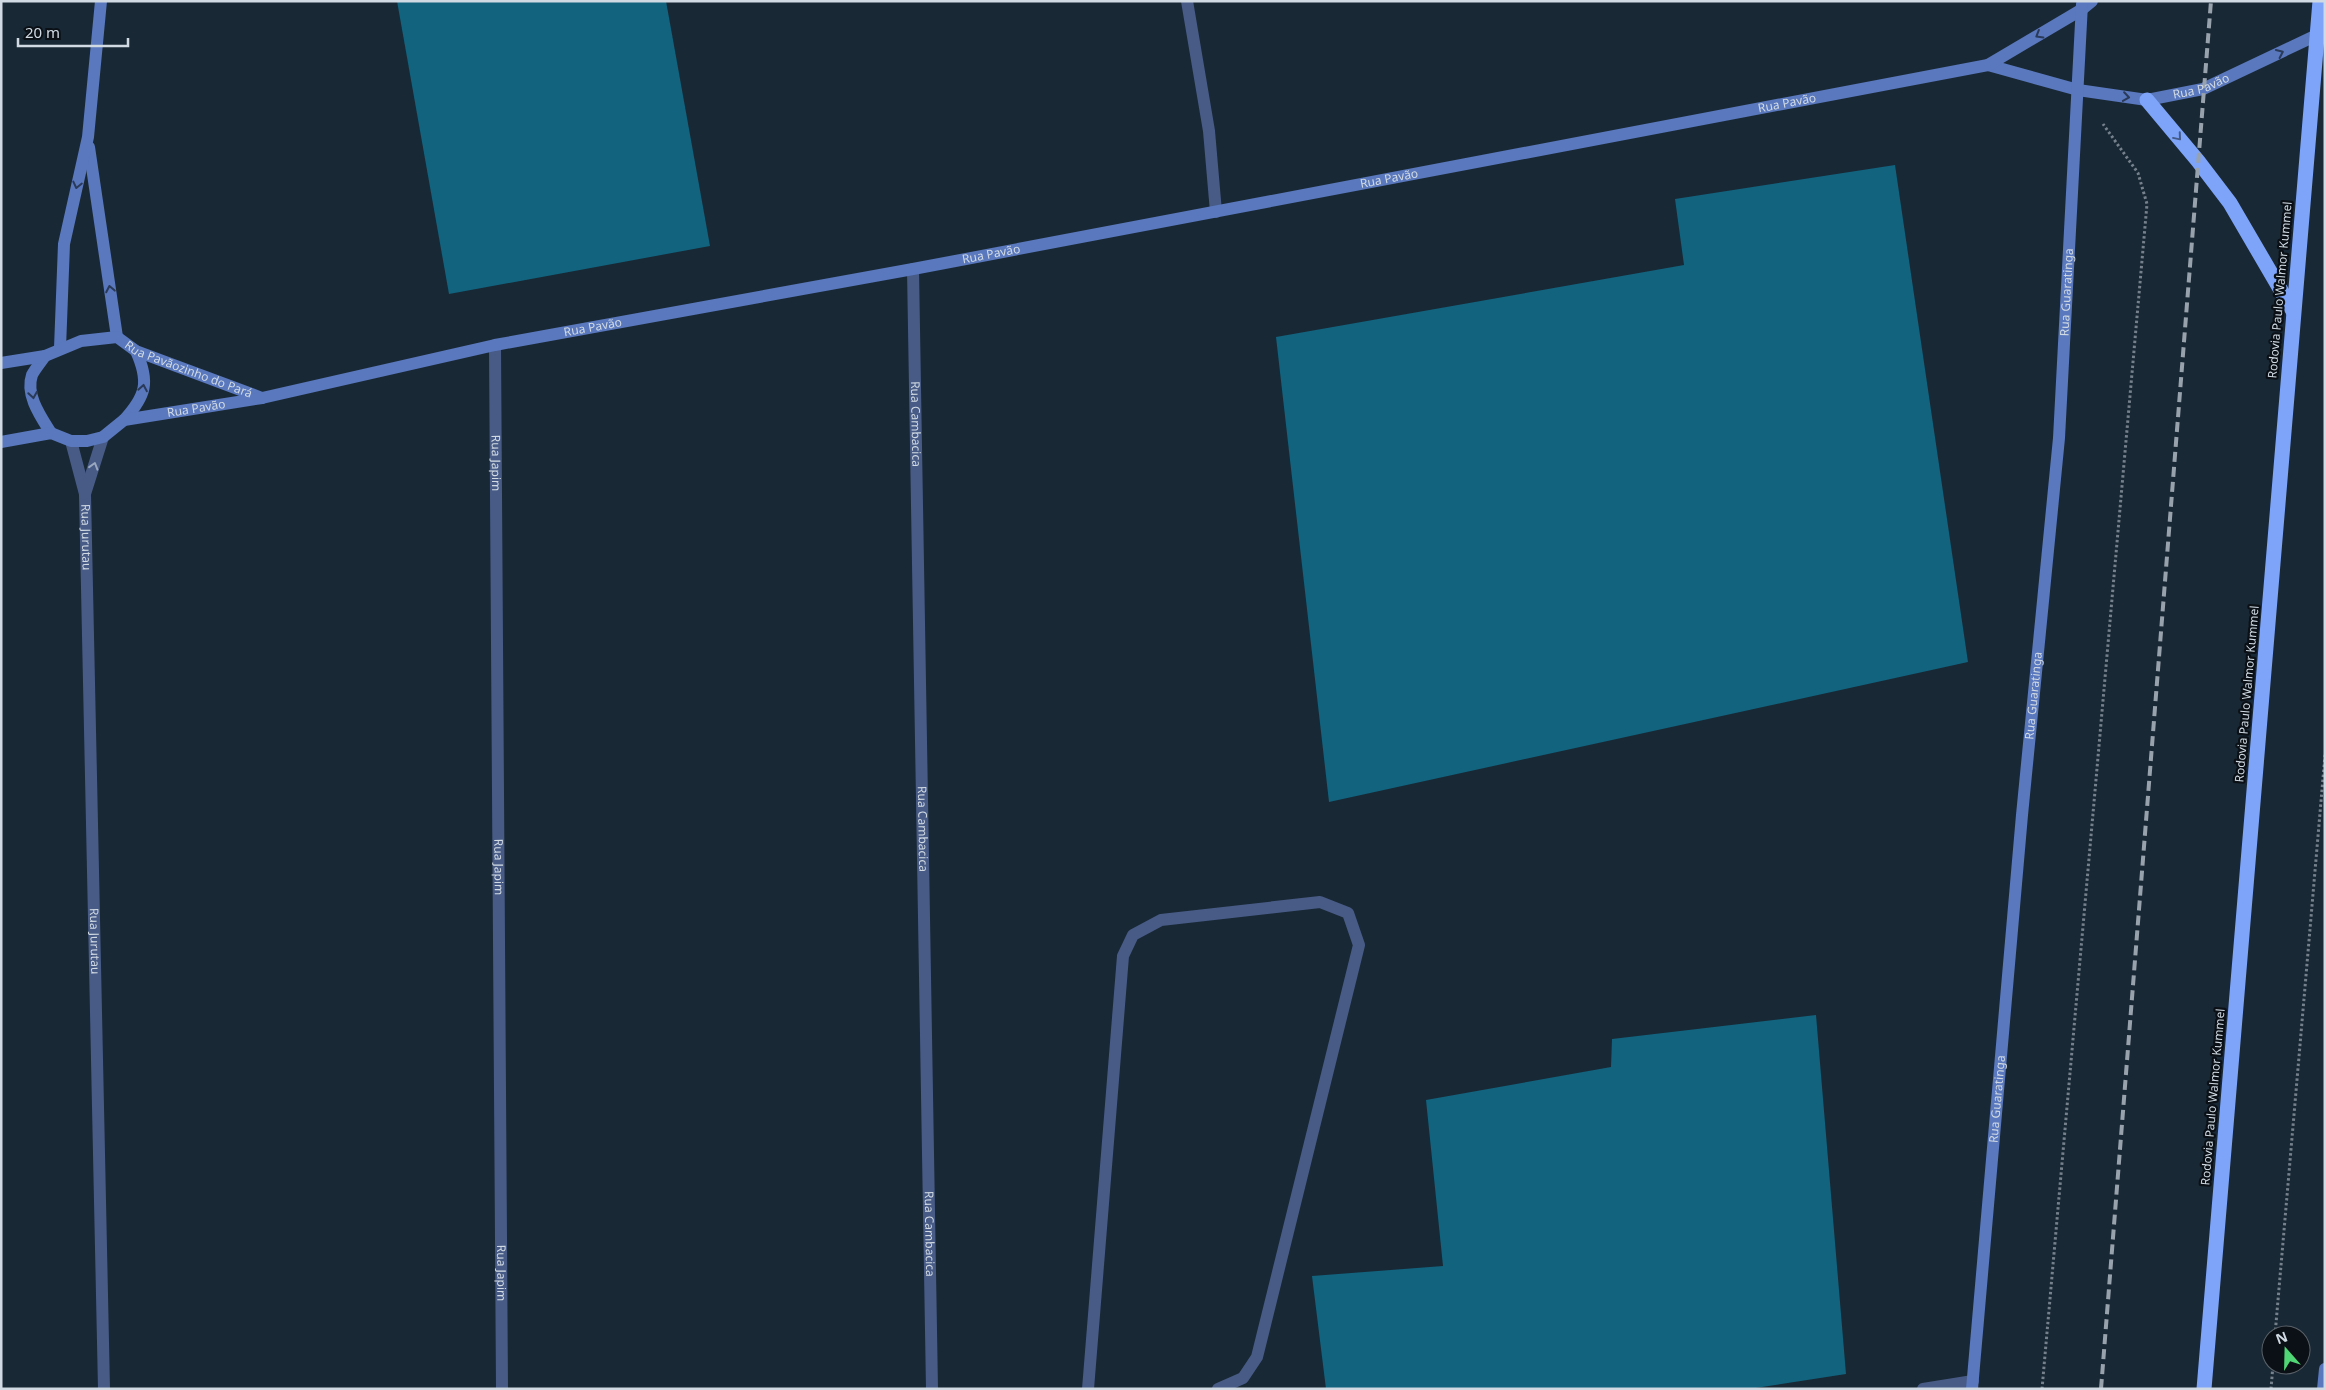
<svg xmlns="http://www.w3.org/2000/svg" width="2326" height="1390" font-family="'Noto Sans',sans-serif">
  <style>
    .building { fill: #11637e }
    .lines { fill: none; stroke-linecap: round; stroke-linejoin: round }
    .path { stroke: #75818c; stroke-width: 3; stroke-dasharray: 2.5 2.5; stroke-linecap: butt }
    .lane { stroke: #475b86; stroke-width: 12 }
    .street { stroke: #475b86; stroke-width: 12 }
    .secondary { stroke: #5978bd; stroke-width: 12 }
    .highway { stroke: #7da4f9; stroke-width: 15 }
    .rail { stroke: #98a2ad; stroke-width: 4; stroke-dasharray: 10 5; stroke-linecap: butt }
    .oneway { stroke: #2a3a59 }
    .oneway2 { stroke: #445a88 }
    .oneway3 { stroke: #9aa7be }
    .labels { text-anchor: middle; stroke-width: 4.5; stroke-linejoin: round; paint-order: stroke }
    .street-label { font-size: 12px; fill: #d1dae3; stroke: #0a1016 }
  </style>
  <rect width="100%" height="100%" fill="#192835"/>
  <g class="building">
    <path d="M 397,1 L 666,1 L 710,246 L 449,294 Z"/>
    <path d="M 1895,165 L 1968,662 L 1329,802 L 1276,337 L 1684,265 L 1675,199 Z"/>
    <path d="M 1816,1015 L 1846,1374 L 1749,1389 L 1326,1389 L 1312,1276 L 1443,1266 L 1426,1100 L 1611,1067 L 1612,1039 Z"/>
  </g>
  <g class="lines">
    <g class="path">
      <path d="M 2275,1335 L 2325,755"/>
      <path d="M 2042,1389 L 2147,204 L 2138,173 L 2103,124"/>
      <path d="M 2271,1389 L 2273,1365"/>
    </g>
    <g class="lane">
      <path d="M 1187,1 L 1209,131 L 1216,212"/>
      <path d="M 1088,1389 L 1123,956 L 1133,935 L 1161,920 L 1320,902 L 1348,913 L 1359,945 L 1257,1357 L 1243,1378 L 1218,1389"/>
    </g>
    <g class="street">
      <path id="s1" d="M 913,269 L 932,1389"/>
      <path id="s2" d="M 495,345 L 502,1389"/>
      <path id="s3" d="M 71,441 L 85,494 L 104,1389"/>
      <path d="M 85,494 L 103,437"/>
      <path d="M 1923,1389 L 1973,1381"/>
    </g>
    <g class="secondary">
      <path id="s4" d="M 1988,65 L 2078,90 L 2147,100 L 2203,89 L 2317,35"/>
      <path d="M 89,147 L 117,337"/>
      <path d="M 60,348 L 64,244 L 88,137 L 101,1"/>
      <path d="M 45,356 C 41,362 35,369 32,375 C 25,395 41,417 51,433"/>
      <path id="s5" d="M 1,363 L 45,356 L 81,341 L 117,337 L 136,351 L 262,398"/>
      <path d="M 124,420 C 146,396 150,382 136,351"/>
      <path id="s6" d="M 1,442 L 51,433 L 71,441 L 87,441 L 103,437 L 124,420 L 262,398 L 495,345 L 913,269 L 1988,65 L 2081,10 L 2092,1"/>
      <path id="s7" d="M 1972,1389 L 2022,815 L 2059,438 L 2082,4"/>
      <path d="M 2323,1389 L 2325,1369"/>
    </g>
    <g class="highway">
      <path d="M 2147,100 L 2198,161 L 2230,203 L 2293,311"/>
      <path d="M 2204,1389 L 2320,1"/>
    </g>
    <path class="rail" d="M 2101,1389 L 2211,1"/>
  </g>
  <defs><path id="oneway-chevron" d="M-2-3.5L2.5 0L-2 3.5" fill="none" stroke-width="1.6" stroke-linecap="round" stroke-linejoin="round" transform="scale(1.25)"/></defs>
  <g class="oneway">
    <use href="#oneway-chevron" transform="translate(2039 35) rotate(149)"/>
    <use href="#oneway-chevron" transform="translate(2280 53) rotate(-25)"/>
    <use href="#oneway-chevron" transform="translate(2126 97) rotate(8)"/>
    <use href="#oneway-chevron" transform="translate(77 185) rotate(103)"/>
    <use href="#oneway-chevron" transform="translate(110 289) rotate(-101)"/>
    <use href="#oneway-chevron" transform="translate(143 388) rotate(-80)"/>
    <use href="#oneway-chevron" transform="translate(33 395) rotate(81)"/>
  </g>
  <use class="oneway2" href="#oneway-chevron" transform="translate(2178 137) rotate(50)"/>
  <use class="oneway3" href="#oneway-chevron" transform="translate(94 466) rotate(-73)"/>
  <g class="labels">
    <g class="street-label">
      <text dy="4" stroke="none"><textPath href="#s4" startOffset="219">Rua Pavão</textPath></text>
      <text dy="4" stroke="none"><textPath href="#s6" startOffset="1825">Rua Pavão</textPath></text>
      <text dy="4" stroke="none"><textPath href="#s6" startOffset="1420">Rua Pavão</textPath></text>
      <text dy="4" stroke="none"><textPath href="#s6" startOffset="1015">Rua Pavão</textPath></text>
      <text transform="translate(2280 290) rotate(-85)" y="4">Rodovia Paulo Walmor Kummel</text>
      <text dy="4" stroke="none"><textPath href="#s7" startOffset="1101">Rua Guaratinga</textPath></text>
      <text dy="4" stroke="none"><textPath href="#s6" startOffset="610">Rua Pavão</textPath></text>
      <text dy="4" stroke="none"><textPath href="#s5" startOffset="199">Rua Pavãozinho do Pará</textPath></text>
      <text dy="4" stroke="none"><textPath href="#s6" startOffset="205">Rua Pavão</textPath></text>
      <text dy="4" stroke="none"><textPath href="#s1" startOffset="155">Rua Cambacica</textPath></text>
      <text dy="4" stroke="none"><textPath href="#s2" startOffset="118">Rua Japim</textPath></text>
      <text dy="4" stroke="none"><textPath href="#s3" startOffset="98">Rua Jurutau</textPath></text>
      <text transform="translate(2247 694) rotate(-85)" y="4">Rodovia Paulo Walmor Kummel</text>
      <text dy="4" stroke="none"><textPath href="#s7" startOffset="696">Rua Guaratinga</textPath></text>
      <text dy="4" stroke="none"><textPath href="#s1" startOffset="560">Rua Cambacica</textPath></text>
      <text dy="4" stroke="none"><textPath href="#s2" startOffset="522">Rua Japim</textPath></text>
      <text dy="4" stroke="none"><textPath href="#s3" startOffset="502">Rua Jurutau</textPath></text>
      <text transform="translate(2213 1097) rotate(-85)" y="4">Rodovia Paulo Walmor Kummel</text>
      <text dy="4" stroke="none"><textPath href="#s7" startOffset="291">Rua Guaratinga</textPath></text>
      <text dy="4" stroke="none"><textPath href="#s1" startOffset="965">Rua Cambacica</textPath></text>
      <text dy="4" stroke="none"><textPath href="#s2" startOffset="928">Rua Japim</textPath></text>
    </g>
  </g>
  <rect width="2326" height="1390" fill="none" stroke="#d1dae3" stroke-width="5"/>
  <g transform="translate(2286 1350) rotate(340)"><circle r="24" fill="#0a1016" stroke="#5a6168"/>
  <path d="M0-4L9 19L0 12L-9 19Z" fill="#50d674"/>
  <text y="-8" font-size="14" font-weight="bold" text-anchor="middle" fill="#d1dae3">N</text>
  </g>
  <path d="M18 38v8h110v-8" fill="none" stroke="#d1dae3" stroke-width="2.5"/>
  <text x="25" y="38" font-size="15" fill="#d1dae3" stroke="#0a1016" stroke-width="4" paint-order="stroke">20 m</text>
</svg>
